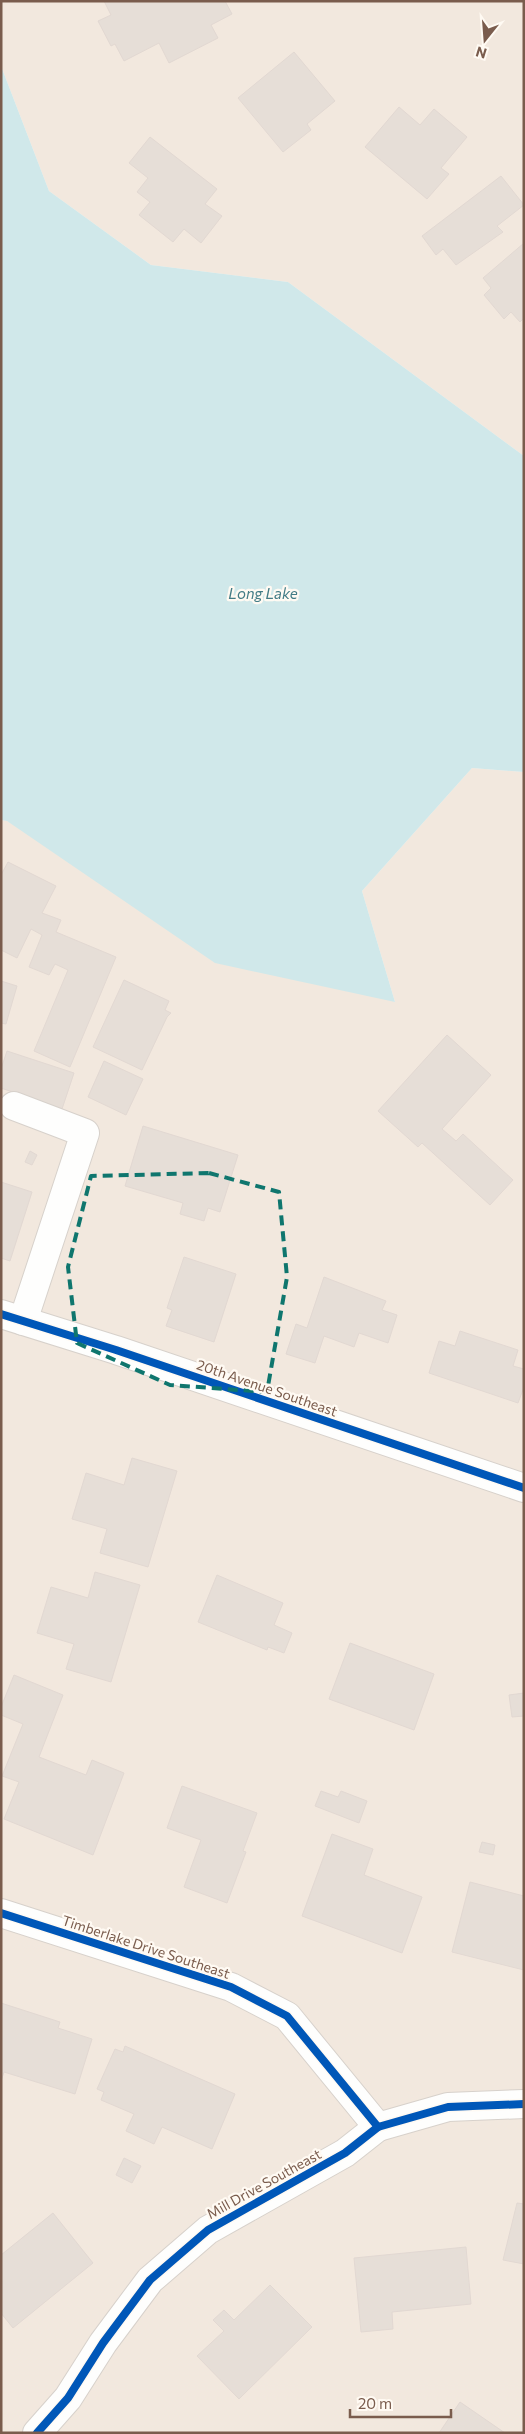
<svg xmlns="http://www.w3.org/2000/svg" width="525" height="2434" font-family="Commissioner,sans-serif">
  <style>
    .residential { fill: #f2e8de }
    .water { fill: #d0e8ea }
    .building { fill: #e6ded7; stroke: #e2d8d2 }
    .lines { fill: none; stroke-linecap: round; stroke-linejoin: round }
    .minor-casing { stroke: #d7d1cb; stroke-width: 30 }
    .minor { stroke: #fefefd; stroke-width: 28 }
    .cycleway-casing { stroke: #fffaf3; stroke-width: 11 }
    .cycleway { stroke: #0057b8; stroke-width: 8 }
    .marked { fill: none; stroke: #0f766e; stroke-width: 4; stroke-dasharray: 10 6; stroke-linejoin: round }
    .labels { text-anchor: middle; stroke-width: 4.5; stroke-linejoin: round; paint-order: stroke }
    .street-label { font-size: 14px; fill: #7a5c4d; stroke: #fffaf3 }
    .water-label { font-size: 15px; font-style: italic; fill: #437c86; stroke: #fffaf3 }
  </style>
  <rect width="100%" height="100%" fill="#f9f5f0"/>
  <g class="residential">
    <path d="M 1,1 L 524,1 L 524,456 L 288,282 L 151,265 L 49,191 L 1,66 Z"/>
    <path d="M 472,768 L 524,772 L 524,2433 L 1,2433 L 1,820 L 7,821 L 395,1002 L 362,891 Z"/>
  </g>
  <path class="water" d="M 1,66 L 49,191 L 151,265 L 288,282 L 524,456 L 524,772 L 472,768 L 362,891 L 395,1002 L 215,963 L 7,821 L 1,820 Z"/>
  <g class="building">
    <path d="M 104,1 L 225,1 L 232,14 L 211,25 L 218,38 L 169,63 L 159,43 L 124,61 L 115,44 L 111,46 L 98,21 L 111,15 Z"/>
    <path d="M 294,52 L 335,101 L 307,124 L 311,130 L 283,152 L 238,98 Z"/>
    <path d="M 399,107 L 420,125 L 434,109 L 467,137 L 441,168 L 449,174 L 427,199 L 365,147 Z"/>
    <path d="M 150,137 L 217,189 L 205,204 L 222,216 L 201,243 L 184,229 L 173,242 L 139,215 L 150,202 L 137,192 L 148,178 L 129,163 Z"/>
    <path d="M 501,176 L 524,205 L 497,226 L 503,232 L 456,265 L 443,249 L 436,255 L 422,236 Z"/>
    <path d="M 524,243 L 524,318 L 520,322 L 511,312 L 504,319 L 484,295 L 491,288 L 483,278 Z"/>
    <path d="M 8,862 L 56,886 L 42,913 L 61,920 L 56,932 L 116,957 L 70,1067 L 34,1051 L 68,970 L 55,964 L 49,975 L 29,967 L 42,935 L 31,929 L 17,958 L 1,950 L 1,875 Z"/>
    <path d="M 124,980 L 169,1001 L 165,1010 L 171,1013 L 167,1017 L 142,1070 L 93,1047 Z"/>
    <path d="M 1,981 L 17,986 L 6,1024 L 1,1023 Z"/>
    <path d="M 447,1035 L 491,1075 L 442,1129 L 456,1141 L 463,1134 L 513,1180 L 490,1205 L 422,1143 L 418,1147 L 378,1111 Z"/>
    <path d="M 7,1051 L 74,1073 L 62,1109 L 1,1088 L 1,1069 Z"/>
    <path d="M 104,1061 L 143,1079 L 126,1115 L 88,1097 Z"/>
    <path d="M 143,1126 L 238,1155 L 220,1212 L 208,1208 L 204,1221 L 180,1214 L 183,1203 L 125,1186 Z"/>
    <path d="M 30,1151 L 37,1155 L 32,1165 L 25,1162 Z"/>
    <path d="M 1,1182 L 32,1192 L 10,1261 L 1,1258 Z"/>
    <path d="M 184,1257 L 236,1274 L 214,1342 L 166,1326 L 172,1310 L 167,1308 Z"/>
    <path d="M 324,1277 L 386,1301 L 382,1310 L 397,1315 L 388,1343 L 359,1333 L 354,1347 L 324,1336 L 315,1363 L 286,1354 L 296,1324 L 307,1328 Z"/>
    <path d="M 460,1331 L 518,1350 L 513,1366 L 524,1369 L 524,1387 L 518,1403 L 429,1373 L 439,1341 L 455,1346 Z"/>
    <path d="M 132,1458 L 177,1471 L 148,1567 L 100,1553 L 107,1529 L 72,1519 L 86,1473 L 124,1485 Z"/>
    <path d="M 95,1572 L 140,1585 L 111,1682 L 66,1669 L 74,1644 L 37,1633 L 51,1587 L 88,1598 Z"/>
    <path d="M 217,1575 L 283,1603 L 274,1625 L 292,1633 L 284,1653 L 268,1647 L 267,1650 L 198,1622 Z"/>
    <path d="M 350,1643 L 434,1674 L 414,1730 L 329,1699 Z"/>
    <path d="M 14,1675 L 63,1695 L 39,1757 L 86,1775 L 92,1760 L 124,1773 L 93,1855 L 4,1819 L 19,1782 L 2,1776 L 23,1724 L 1,1715 L 1,1707 Z"/>
    <path d="M 524,1693 L 524,1716 L 512,1717 L 509,1695 Z"/>
    <path d="M 182,1786 L 257,1813 L 243,1851 L 246,1852 L 227,1903 L 184,1887 L 201,1840 L 167,1828 Z"/>
    <path d="M 321,1791 L 338,1797 L 341,1791 L 367,1801 L 359,1823 L 315,1806 Z"/>
    <path d="M 332,1834 L 373,1849 L 364,1875 L 422,1897 L 402,1953 L 302,1916 Z"/>
    <path d="M 482,1842 L 495,1845 L 493,1855 L 479,1852 Z"/>
    <path d="M 470,1882 L 524,1896 L 524,1970 L 452,1952 Z"/>
    <path d="M 1,2003 L 60,2022 L 58,2028 L 92,2039 L 75,2094 L 4,2072 L 1,2081 Z"/>
    <path d="M 125,2046 L 235,2094 L 212,2149 L 162,2127 L 154,2144 L 126,2131 L 134,2114 L 101,2100 L 104,2092 L 97,2089 L 115,2049 L 123,2052 Z"/>
    <path d="M 124,2158 L 141,2166 L 132,2183 L 116,2175 Z"/>
    <path d="M 517,2203 L 524,2204 L 524,2264 L 503,2260 Z"/>
    <path d="M 53,2213 L 93,2263 L 13,2328 L 1,2313 L 1,2255 Z"/>
    <path d="M 466,2247 L 471,2304 L 392,2312 L 393,2329 L 361,2332 L 354,2258 Z"/>
    <path d="M 270,2285 L 312,2327 L 239,2399 L 197,2356 L 224,2331 L 213,2320 L 224,2310 L 234,2320 Z"/>
    <path d="M 460,2402 L 505,2433 L 439,2433 Z"/>
  </g>
  <g class="lines">
    <defs>
      <g id="minor">
        <path d="M 14,1106 L 85,1133 L 23,1321"/>
        <path d="M 1,1314 L 116,1350 L 524,1488"/>
        <path d="M 1,1913 L 231,1987 L 287,2016 L 378,2127 L 448,2107 L 524,2104"/>
        <path d="M 37,2433 L 68,2398 L 103,2343 L 150,2280 L 208,2230 L 345,2153 L 378,2127"/>
      </g>
    </defs>
    <use href="#minor" class="minor-casing"/>
    <use href="#minor" class="minor"/>
    <defs>
      <g id="cycleway">
        <path d="M 1,1314 L 116,1350 L 524,1488"/>
        <path d="M 1,1913 L 231,1987 L 287,2016 L 378,2127 L 448,2107 L 524,2104"/>
        <path d="M 37,2433 L 68,2398 L 103,2343 L 150,2280 L 208,2230 L 345,2153 L 378,2127"/>
      </g>
    </defs>
    <use href="#cycleway" class="cycleway-casing"/>
    <use href="#cycleway" class="cycleway"/>
  </g>
  <path class="marked" d="M 209,1173 L 279,1192 L 287,1277 L 267,1392 L 170,1385 L 77,1343 L 68,1267 L 91,1176 Z"/>
  <g class="labels">
    <g class="street-label">
      <text transform="translate(267 1388) rotate(19)" y="5">20th Avenue Southeast</text>
      <text transform="translate(146 1947) rotate(18)" y="5">Timberlake Drive Southeast</text>
      <text transform="translate(264 2184) rotate(-29)" y="5">Mill Drive Southeast</text>
    </g>
    <g class="water-label">
      <text x="263" y="599">Long Lake</text>
    </g>
  </g>
  <rect width="525" height="2434" fill="none" stroke="#7a5c4d" stroke-width="5"/>
  <g transform="translate(485 40) rotate(197)" stroke="#fffaf3" stroke-width="4" paint-order="stroke">
  <path d="M0-4L9 19L0 12L-9 19Z" fill="#7a5c4d"/>
  <text y="-8" font-size="14" font-weight="bold" text-anchor="middle" fill="#7a5c4d">N</text>
  </g>
  <path d="M350 2409v8h101v-8" fill="none" stroke="#7a5c4d" stroke-width="2.5"/>
  <text x="358" y="2409" font-size="15" fill="#7a5c4d" stroke="#fffaf3" stroke-width="4" paint-order="stroke">20 m</text>
</svg>
